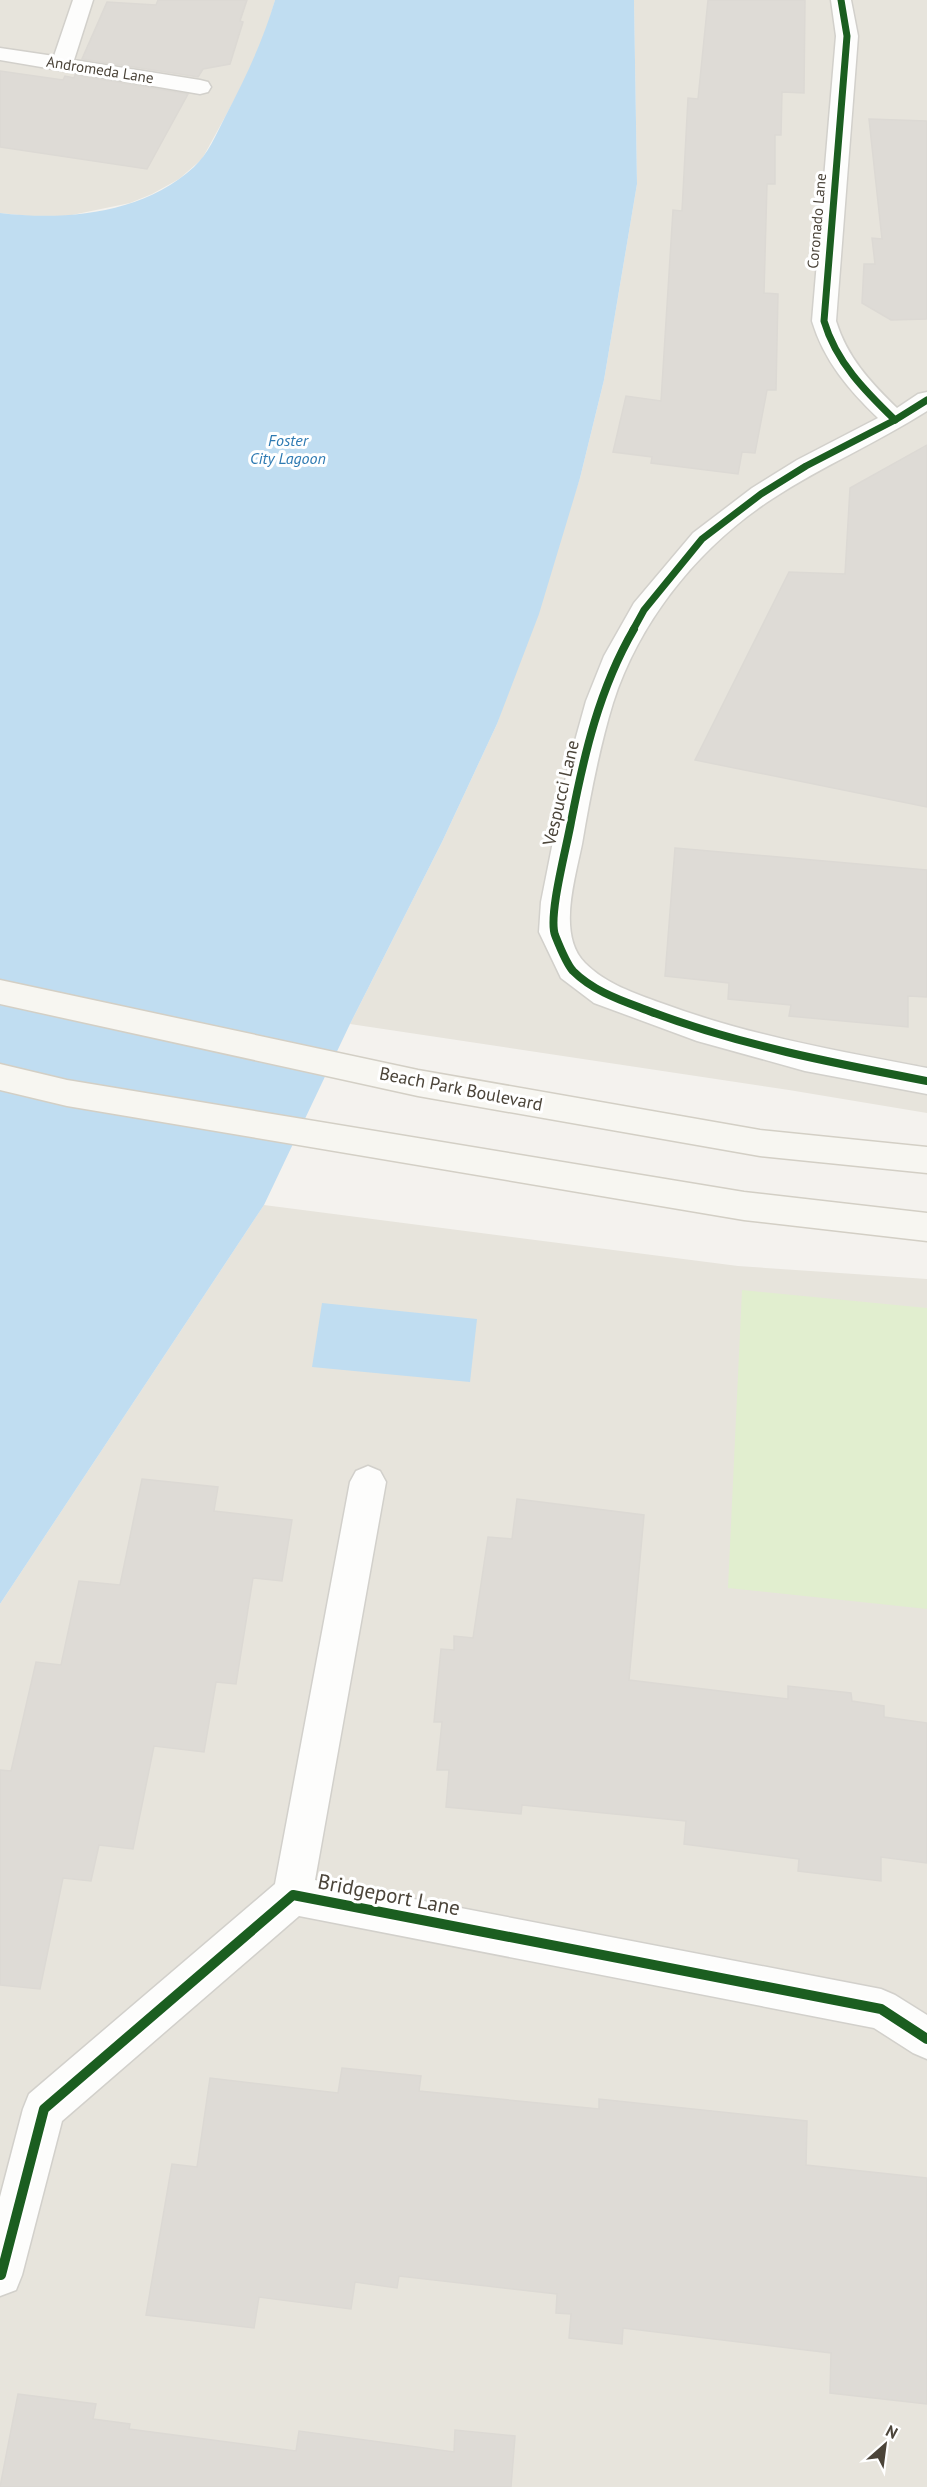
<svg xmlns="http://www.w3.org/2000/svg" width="927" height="2487" font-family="'PT Sans',sans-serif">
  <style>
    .residential { fill: #e7e4dc }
    .green { fill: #e1eecf }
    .water { fill: #c0ddf1 }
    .building { fill: #dedbd6; stroke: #dcd9d4; stroke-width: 1.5 }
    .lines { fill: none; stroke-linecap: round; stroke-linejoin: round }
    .minor-casing { stroke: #d2d0cb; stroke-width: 3 }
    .secondary-casing { stroke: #d3cfc5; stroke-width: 3 }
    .minor { fill: #fdfdfc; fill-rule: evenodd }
    .secondary { fill: #f7f6f1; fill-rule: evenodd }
    .cycleway-far2-casing { stroke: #fff; stroke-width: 10 }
    .cycleway-far1-casing { stroke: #fff; stroke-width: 12 }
    .cycleway-casing { stroke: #fff; stroke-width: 14 }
    .cycleway-far2 { stroke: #1b5e20; stroke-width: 7 }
    .cycleway-far1 { stroke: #1b5e20; stroke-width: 8 }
    .cycleway { stroke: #1b5e20; stroke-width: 10 }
    .labels { text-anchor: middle; stroke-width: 6; stroke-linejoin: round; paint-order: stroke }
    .far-street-label { font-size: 15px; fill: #4b4439; stroke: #fff }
    .far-water-label { font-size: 16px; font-style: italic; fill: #2e7ab2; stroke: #fff }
    .street-label { font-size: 18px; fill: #4b4439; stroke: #fff }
    .near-street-label { font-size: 21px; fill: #4b4439; stroke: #fff }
  </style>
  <rect width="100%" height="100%" fill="#f4f2ee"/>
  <g class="residential">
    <path d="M 0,0 L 275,0 L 266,32 L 243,84 L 202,159 L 179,179 L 152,194 L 130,203 L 67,216 L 29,216 L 0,213 Z"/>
    <path d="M 634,0 L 927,0 L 927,1113 L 789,1090 L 350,1024 L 442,842 L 497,724 L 580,478 L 604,380 L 637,184 Z"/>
    <path d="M 264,1205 L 738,1266 L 927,1279 L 927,2487 L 0,2487 L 0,1604 Z"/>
  </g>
  <path class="green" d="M 742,1290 L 927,1308 L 927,1609 L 728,1588 Z"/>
  <g class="water">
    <path d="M 275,0 L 634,0 L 637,184 L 604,380 L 580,478 L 539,614 L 497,724 L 442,842 L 350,1024 L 264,1205 L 0,1604 L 0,213 C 65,221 143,214 194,167 C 208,154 216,135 225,117 C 245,79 263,41 275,0 Z"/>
    <path d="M 322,1303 L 477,1319 L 470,1382 L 312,1367 Z"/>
  </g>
  <g class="building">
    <path d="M 158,0 L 247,0 L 240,21 L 243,22 L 230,64 L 203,69 L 198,77 L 82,59 L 107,2 L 156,5 Z"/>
    <path d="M 708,0 L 805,0 L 804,93 L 782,92 L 781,135 L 775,135 L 775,184 L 767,184 L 764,293 L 778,294 L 776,390 L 767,390 L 755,453 L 742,452 L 738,474 L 651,463 L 652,457 L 613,452 L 626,396 L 661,401 L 673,210 L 682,211 L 688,98 L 698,99 Z"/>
    <path d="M 0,71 L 63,80 L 65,76 L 74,78 L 75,75 L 188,94 L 147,169 L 0,147 Z"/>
    <path d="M 869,119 L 927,121 L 927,319 L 891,320 L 862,303 L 864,264 L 875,264 L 872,238 L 882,239 Z"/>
    <path d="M 927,445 L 927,807 L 695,760 L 789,572 L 845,574 L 850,488 Z"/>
    <path d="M 675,848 L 927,870 L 927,997 L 908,996 L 908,1027 L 789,1016 L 791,1005 L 728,999 L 729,983 L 665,976 Z"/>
    <path d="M 142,1479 L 218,1487 L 214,1511 L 292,1520 L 282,1581 L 253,1578 L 236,1684 L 216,1682 L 204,1752 L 154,1746 L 133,1849 L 99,1845 L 91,1881 L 63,1878 L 40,1989 L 0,1985 L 0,1770 L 11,1771 L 36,1662 L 61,1665 L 79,1581 L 120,1585 Z"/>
    <path d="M 517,1499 L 644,1515 L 629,1680 L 788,1699 L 788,1686 L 851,1693 L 852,1701 L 884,1706 L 884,1717 L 927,1723 L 927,1863 L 881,1857 L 881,1881 L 798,1871 L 799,1859 L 684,1844 L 686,1821 L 522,1805 L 521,1814 L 446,1807 L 449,1770 L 437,1770 L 442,1722 L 434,1722 L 441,1649 L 454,1650 L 454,1636 L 473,1638 L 488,1537 L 512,1539 Z"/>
    <path d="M 342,2068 L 421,2076 L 419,2091 L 599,2109 L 599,2099 L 807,2121 L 806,2165 L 927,2178 L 927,2404 L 830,2393 L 831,2353 L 623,2328 L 622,2344 L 569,2338 L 571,2314 L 556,2313 L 557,2294 L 399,2276 L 397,2288 L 355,2282 L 351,2309 L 259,2297 L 254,2328 L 146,2315 L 172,2164 L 197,2167 L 210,2078 L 338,2093 Z"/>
    <path d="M 18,2394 L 96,2404 L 93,2419 L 130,2424 L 129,2429 L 296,2451 L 299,2431 L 454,2452 L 455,2430 L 515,2436 L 511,2487 L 0,2487 Z"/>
  </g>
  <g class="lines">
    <defs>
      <g id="minor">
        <path d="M 73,0 L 93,0 L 74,60 L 200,80 L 208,82 L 211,87 L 208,92 L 200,94 L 0,60 L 0,48 L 54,56 Z"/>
        <path d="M 831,0 L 851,0 L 858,36 L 836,321 C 847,357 870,382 897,408 L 918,394 L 927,392 L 927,411 C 877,443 822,466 772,499 C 700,546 640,619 613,703 C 599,749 590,797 582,844 C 575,879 557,935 585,963 C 606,984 634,993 661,1003 C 747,1035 837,1051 927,1068 L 927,1094 L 805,1071 L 697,1041 L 594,1003 L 561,978 L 539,932 L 541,902 L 568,766 L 586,701 L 604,656 L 634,603 L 693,533 L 752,488 L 797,460 L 878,418 C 849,390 824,361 812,321 L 836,36 Z"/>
        <path d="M 368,1466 L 380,1471 L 386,1482 L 315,1880 L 881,1989 L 895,1995 L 927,2015 L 927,2059 L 913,2053 L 874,2028 L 299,1916 L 62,2121 L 22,2275 L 16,2290 L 0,2296 L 0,2197 L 23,2109 L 29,2094 L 275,1884 L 350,1482 L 356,1471 Z"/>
      </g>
      <g id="secondary">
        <path d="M 0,980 L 418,1070 L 760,1130 L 927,1147 L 927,1173 L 760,1156 L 418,1096 L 0,1004 Z"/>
        <path d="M 0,1064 L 67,1080 L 744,1192 L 927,1213 L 927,1241 L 744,1220 L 67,1106 L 0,1090 Z"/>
      </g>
    </defs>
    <use href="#minor" class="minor-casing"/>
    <use href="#secondary" class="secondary-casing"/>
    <use href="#minor" class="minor"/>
    <use href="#secondary" class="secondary"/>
    <defs>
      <g id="cycleway-far2">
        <path d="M 841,0 L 847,36 L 824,321 C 836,362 865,391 895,420"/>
        <path d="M 633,630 L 644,610 L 702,539 L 761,494 L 806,466 L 895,420 L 927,400"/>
      </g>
      <path id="cycleway-far1" d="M 634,629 C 599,689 584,755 571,822 C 567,846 548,915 555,935 C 559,945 566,963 573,971 C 594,992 623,1001 649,1011 C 739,1045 833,1063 927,1081"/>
      <path id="cycleway" d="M 1,2275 L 44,2109 L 293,1895 L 881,2009 L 927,2039"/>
    </defs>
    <use href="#cycleway-far2" class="cycleway-far2-casing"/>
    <use href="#cycleway-far1" class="cycleway-far1-casing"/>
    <use href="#cycleway" class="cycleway-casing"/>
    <use href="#cycleway-far2" class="cycleway-far2"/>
    <use href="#cycleway-far1" class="cycleway-far1"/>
    <use href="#cycleway" class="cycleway"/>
  </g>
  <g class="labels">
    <g class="far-street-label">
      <text transform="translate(100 70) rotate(9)" y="5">Andromeda Lane</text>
      <text transform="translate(817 221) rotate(-85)" y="5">Coronado Lane</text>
    </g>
    <g class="far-water-label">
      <text x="288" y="446">Foster<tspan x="288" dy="18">City Lagoon</tspan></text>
    </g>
    <g class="street-label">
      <text transform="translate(561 793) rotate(-77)" y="6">Vespucci Lane</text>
      <text transform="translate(461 1089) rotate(11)" y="6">Beach Park Boulevard</text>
    </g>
    <g class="near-street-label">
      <text transform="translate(389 1895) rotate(11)" y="7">Bridgeport Lane</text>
    </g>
  </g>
  <g transform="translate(885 2445) rotate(28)" stroke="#ffffff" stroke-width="4.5" paint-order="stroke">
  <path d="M0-4.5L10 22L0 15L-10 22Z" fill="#4b4439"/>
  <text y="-9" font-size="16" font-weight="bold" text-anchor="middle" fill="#4b4439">N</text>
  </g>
</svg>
